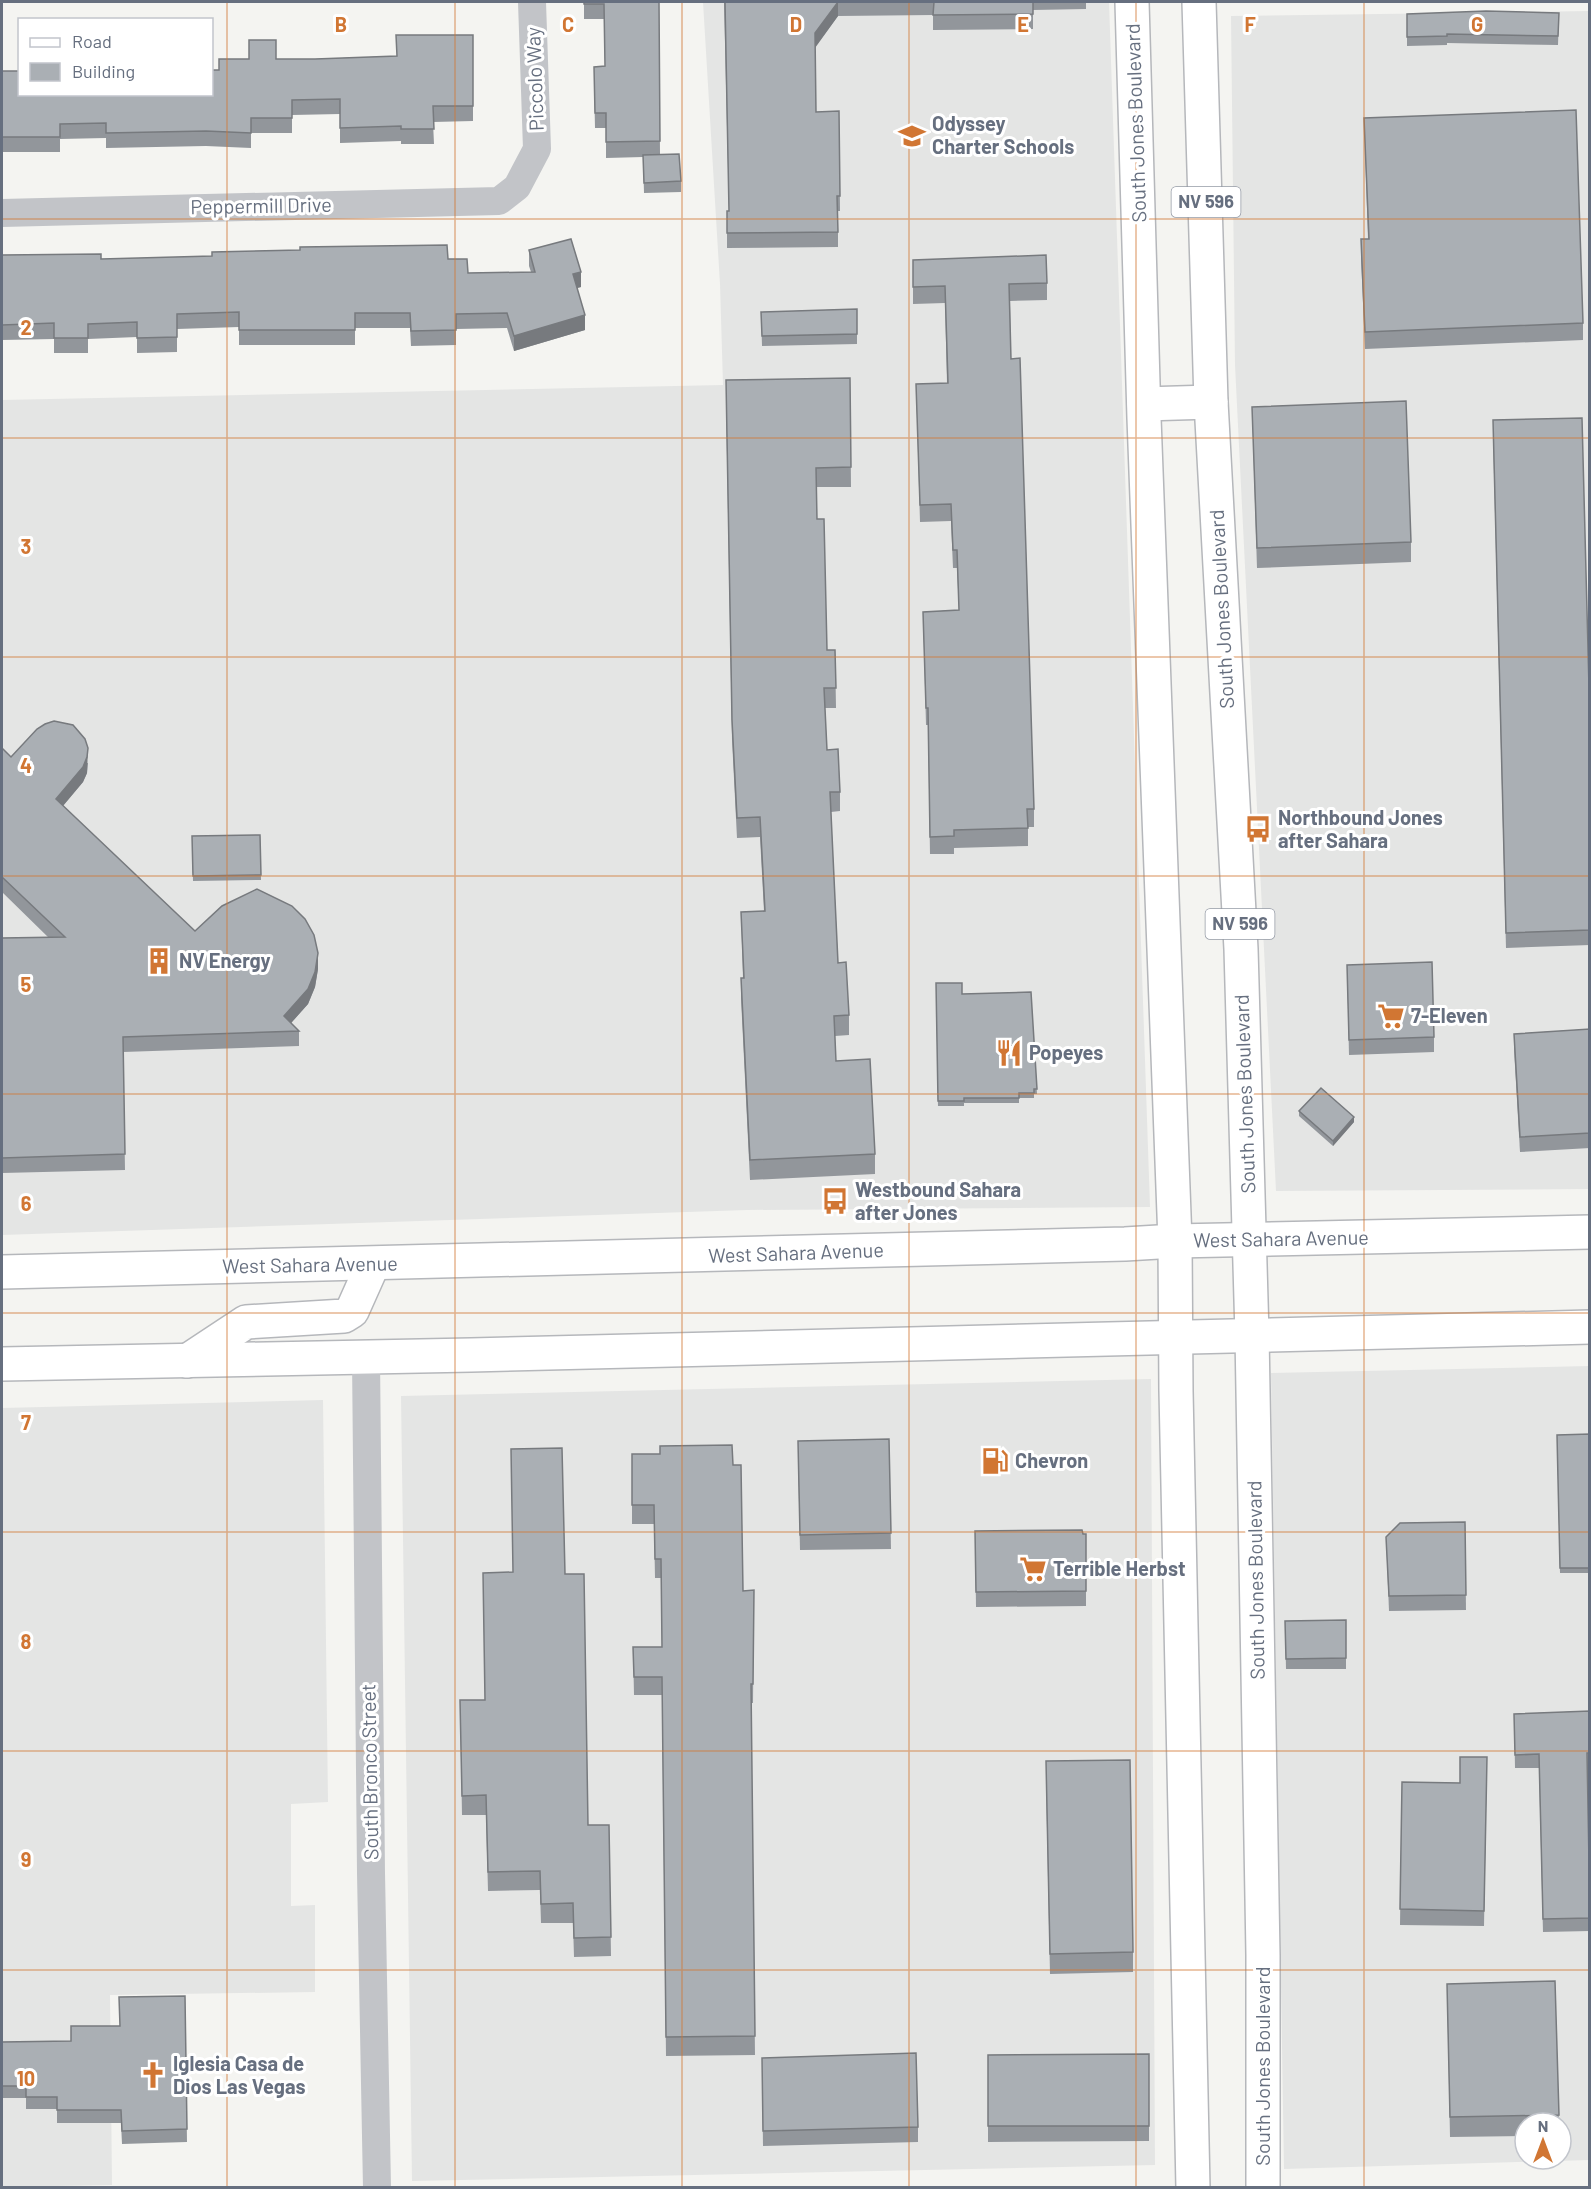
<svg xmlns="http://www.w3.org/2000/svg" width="1591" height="2189" font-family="Barlow,sans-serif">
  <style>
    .built { fill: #e4e5e4; fill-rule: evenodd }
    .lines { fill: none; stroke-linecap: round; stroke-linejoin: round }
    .primary-casing { stroke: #b5b7bb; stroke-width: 36 }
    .minor { stroke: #c2c4c8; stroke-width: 28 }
    .primary { stroke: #fff; stroke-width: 33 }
    .wall { fill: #92969b }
    .shaded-wall { fill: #777a7e }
    .building { fill: #aaafb4; stroke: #777a7e; stroke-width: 1.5 }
    .grid { fill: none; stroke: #d17633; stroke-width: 1.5; stroke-opacity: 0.55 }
    .labels { text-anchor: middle; stroke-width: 6; stroke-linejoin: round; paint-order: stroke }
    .shield { fill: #fff; stroke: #949aa5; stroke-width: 1.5 }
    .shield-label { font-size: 18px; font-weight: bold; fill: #666f7f }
    .street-label { font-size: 20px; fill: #666f7f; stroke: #fff }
    .poi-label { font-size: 20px; font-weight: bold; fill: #666f7f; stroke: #fff; text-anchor: start }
    .grid-label { font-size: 20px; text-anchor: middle; font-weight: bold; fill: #d17633; stroke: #fff; stroke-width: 6; stroke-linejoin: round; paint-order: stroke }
  </style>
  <rect width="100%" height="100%" fill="#f4f4f1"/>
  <g class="built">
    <path d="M 703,2 L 1109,2 L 1150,1207 L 747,1210 L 2,1235 L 2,400 L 723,385 L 720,284 Z"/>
    <path d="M 1589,11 L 1589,1189 L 1276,1191 L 1235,365 L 1231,16 Z"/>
    <path d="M 1589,1366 L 1589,2160 L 1284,2169 L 1271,1373 ZM 1525,2123 L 1561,2123 L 1561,2159 L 1525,2159 Z"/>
    <path d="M 1151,1379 L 1155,2165 L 412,2181 L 401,1396 Z"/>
    <path d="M 323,1400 L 328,1802 L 291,1804 L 291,1906 L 315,1905 L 315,1992 L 110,1995 L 112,2185 L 2,2187 L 2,1408 Z"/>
  </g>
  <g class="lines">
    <defs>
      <g id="primary">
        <path d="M 1132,2 L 1144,418 L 1175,1241 L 1176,1391 L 1193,2188"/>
        <path d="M 1199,2 L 1211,402 L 1241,949 L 1252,1335 L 1263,1955 L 1263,2188"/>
        <path d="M 1144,404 L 1211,402"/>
        <path d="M 2,1272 L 1125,1244 L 1175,1241 L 1590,1232"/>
        <path d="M 187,1361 L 246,1322 L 344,1316 L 352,1311 L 373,1264"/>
        <path d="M 2,1364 L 471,1355 L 1590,1327"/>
      </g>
    </defs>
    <use href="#primary" class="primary-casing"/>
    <g class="minor">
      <path d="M 2,213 L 499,201 L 517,187 L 537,149 L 532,2"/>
      <path d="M 366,1357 L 371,1873 L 377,2188"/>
    </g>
    <use href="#primary" class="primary"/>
  </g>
  <g class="wall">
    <path d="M 584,2 L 659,2 L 660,154 L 681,181 L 681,192 L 644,193 L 643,157 L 606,158 L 606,128 L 595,128 L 594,82 L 605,66 L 604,19 L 584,19 Z"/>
    <path d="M 724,2 L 1086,2 L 1086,9 L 1033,10 L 1033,29 L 933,30 L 933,15 L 838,16 L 815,47 L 816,112 L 839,111 L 840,211 L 838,211 L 838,247 L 727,248 L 727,211 L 729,211 Z"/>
    <path d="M 1559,13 L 1558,45 L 1447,43 L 1447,45 L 1407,46 L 1407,14 Z"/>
    <path d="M 473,35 L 473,121 L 433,122 L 434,144 L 401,144 L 401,141 L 340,143 L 340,114 L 292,115 L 292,133 L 251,133 L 251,148 L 206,146 L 106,148 L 106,138 L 60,139 L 60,152 L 2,152 L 2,71 L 20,94 L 219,70 L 276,59 L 315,59 L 396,56 Z"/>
    <path d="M 1364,118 L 1583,323 L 1583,340 L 1365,349 L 1361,257 L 1361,239 L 1368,239 Z"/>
    <path d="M 529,250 L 581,287 L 577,288 L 585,330 L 514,351 L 507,328 L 456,329 L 456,345 L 411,346 L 410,328 L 355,328 L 355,345 L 239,345 L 239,327 L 177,329 L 177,352 L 137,353 L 137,337 L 88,339 L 88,353 L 54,353 L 54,339 L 2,340 L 2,255 L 101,259 L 448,259 L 468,273 L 531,272 L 529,266 Z"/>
    <path d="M 913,260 L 1047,283 L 1047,300 L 1010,301 L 1011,359 L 1034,809 L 1034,827 L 1028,827 L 1028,846 L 954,848 L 954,854 L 930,854 L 928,725 L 926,725 L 923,612 L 959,610 L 957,568 L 953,568 L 951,521 L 920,522 L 916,384 L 947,383 L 945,303 L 913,304 Z"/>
    <path d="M 857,309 L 857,344 L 762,346 L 761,312 Z"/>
    <path d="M 850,378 L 851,487 L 817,487 L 817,519 L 827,650 L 835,650 L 836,708 L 825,708 L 827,750 L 840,792 L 840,811 L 831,812 L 838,963 L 849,1015 L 849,1035 L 835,1036 L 836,1061 L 875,1154 L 875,1174 L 750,1180 L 741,998 L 741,978 L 743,978 L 741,912 L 764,911 L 760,837 L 737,838 L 732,739 L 726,400 Z"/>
    <path d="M 1252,407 L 1411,542 L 1411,562 L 1257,568 Z"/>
    <path d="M 1493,435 L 1590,726 L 1590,945 L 1506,948 Z"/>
    <path d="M 2,748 L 11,757 L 88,763 L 87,773 L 83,782 L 63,806 L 195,931 L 318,969 L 315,987 L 308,1004 L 291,1023 L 299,1031 L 299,1046 L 123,1052 L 125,1170 L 2,1173 L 2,938 L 49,938 L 2,892 Z"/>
    <path d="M 260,835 L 261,880 L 193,881 L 192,836 Z"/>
    <path d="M 1347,965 L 1434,1037 L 1434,1052 L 1349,1055 Z"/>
    <path d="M 936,983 L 962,994 L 1031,992 L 1037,1094 L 1034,1094 L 1034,1098 L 1019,1098 L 1019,1103 L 964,1103 L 964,1106 L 938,1106 Z"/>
    <path d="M 1590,1029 L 1590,1148 L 1520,1152 L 1514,1049 L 1514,1034 Z"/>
    <path d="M 1299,1111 L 1354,1122 L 1333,1146 L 1299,1116 Z"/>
    <path d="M 1590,1434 L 1590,1573 L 1560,1573 L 1557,1435 Z"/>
    <path d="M 889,1439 L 891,1549 L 800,1550 L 798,1456 Z"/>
    <path d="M 632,1454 L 733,1465 L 743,1591 L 754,1590 L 753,1703 L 751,1703 L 755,2055 L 666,2056 L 662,1695 L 634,1695 L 633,1647 L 662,1647 L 661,1578 L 655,1578 L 654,1524 L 632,1524 Z"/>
    <path d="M 1465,1522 L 1466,1610 L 1389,1611 L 1386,1537 Z"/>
    <path d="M 975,1531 L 1086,1534 L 1086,1606 L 976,1607 Z"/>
    <path d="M 565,1574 L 588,1825 L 609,1825 L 611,1956 L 574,1957 L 573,1923 L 541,1923 L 540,1890 L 488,1891 L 486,1815 L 462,1815 L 460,1700 L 485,1700 Z"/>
    <path d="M 1346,1620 L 1346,1669 L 1286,1669 L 1285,1621 Z"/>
    <path d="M 1590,1711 L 1590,1766 L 1587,1766 L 1590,1931 L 1543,1932 L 1539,1768 L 1515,1768 L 1514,1714 Z"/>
    <path d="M 1487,1757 L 1484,1926 L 1400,1925 L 1402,1782 L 1460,1783 Z"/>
    <path d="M 1046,1781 L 1133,1952 L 1133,1972 L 1050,1974 Z"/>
    <path d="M 1555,1981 L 1559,2123 L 1525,2123 L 1525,2136 L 1450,2137 L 1447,1984 Z"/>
    <path d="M 185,1996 L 187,2142 L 122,2144 L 121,2123 L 57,2123 L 57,2109 L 26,2109 L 26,2098 L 2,2098 L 2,2042 L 71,2041 L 119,2026 Z"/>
    <path d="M 1149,2054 L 1149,2141 L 988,2142 L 988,2055 Z"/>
    <path d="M 762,2073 L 918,2127 L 918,2142 L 763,2146 Z"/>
  </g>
  <g class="shaded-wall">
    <path d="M 838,2 L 838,16 L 815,48 L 815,33 Z"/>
    <path d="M 581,272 L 581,287 L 573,289 L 573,274 Z"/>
    <path d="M 585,315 L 585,330 L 514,351 L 514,336 Z"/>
    <path d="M 88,748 L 87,773 L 83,782 L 56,814 L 56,799 Z"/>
    <path d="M 318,953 L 318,969 L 315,987 L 308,1004 L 284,1031 L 284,1016 Z"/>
    <path d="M 1354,1117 L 1354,1122 L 1333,1146 L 1333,1141 Z"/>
  </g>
  <g class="building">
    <path d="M 584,2 L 659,2 L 660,141 L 606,142 L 606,113 L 595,113 L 594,67 L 605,66 L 604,4 L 584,4 Z"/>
    <path d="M 725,2 L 841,2 L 838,2 L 815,33 L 816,112 L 839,111 L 840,196 L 837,196 L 838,232 L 727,233 L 727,211 L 729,211 Z"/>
    <path d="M 934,2 L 1033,2 L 1033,14 L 933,15 Z"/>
    <path d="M 1486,11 L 1559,13 L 1558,36 L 1447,34 L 1447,36 L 1407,37 L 1407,14 Z"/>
    <path d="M 396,35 L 473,35 L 473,106 L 433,106 L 434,129 L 401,129 L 401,126 L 340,128 L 340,99 L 292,100 L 292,118 L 251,118 L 251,133 L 206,131 L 106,133 L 106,123 L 60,124 L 60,137 L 2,137 L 2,71 L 20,71 L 20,94 L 212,94 L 212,70 L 219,70 L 219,59 L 249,59 L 249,40 L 276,40 L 276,59 L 315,59 L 397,56 Z"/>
    <path d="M 1576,110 L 1583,323 L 1365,332 L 1361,239 L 1369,239 L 1364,118 Z"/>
    <path d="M 679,154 L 681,181 L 644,183 L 643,155 Z"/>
    <path d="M 571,239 L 581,272 L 573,274 L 585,315 L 514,336 L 507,313 L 456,314 L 456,330 L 411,331 L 410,313 L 355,313 L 355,330 L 239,330 L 239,312 L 177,314 L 177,337 L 137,338 L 137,322 L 88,324 L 88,338 L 54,338 L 54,323 L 2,325 L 2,255 L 101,254 L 101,259 L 212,256 L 212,252 L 300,250 L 300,247 L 447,245 L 448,259 L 467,259 L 468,273 L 535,272 L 529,250 Z"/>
    <path d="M 1046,255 L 1047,283 L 1009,284 L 1011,359 L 1020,358 L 1034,809 L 1027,809 L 1028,828 L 954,830 L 954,836 L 930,837 L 928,708 L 926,708 L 923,612 L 959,610 L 957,550 L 953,550 L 951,504 L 920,505 L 916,384 L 948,383 L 945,286 L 913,287 L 913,260 Z"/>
    <path d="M 857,309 L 857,334 L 762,336 L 761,312 Z"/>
    <path d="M 850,378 L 851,467 L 816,468 L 817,519 L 824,519 L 827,650 L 835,650 L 836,688 L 824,688 L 827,750 L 838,749 L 840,792 L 830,792 L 838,963 L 846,962 L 849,1015 L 834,1016 L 836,1061 L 870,1059 L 875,1154 L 750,1160 L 741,978 L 744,978 L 741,912 L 765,911 L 760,817 L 737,818 L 732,720 L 726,380 Z"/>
    <path d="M 1406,401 L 1411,542 L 1257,548 L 1252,407 Z"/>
    <path d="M 1582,418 L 1590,726 L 1590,930 L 1506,933 L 1493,420 Z"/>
    <path d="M 54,721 L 73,725 L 85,739 L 88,748 L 87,757 L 83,767 L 56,799 L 195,931 L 222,906 L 257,889 L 292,906 L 305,919 L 314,935 L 318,953 L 315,972 L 308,989 L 284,1016 L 299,1031 L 123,1037 L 125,1154 L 2,1158 L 2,938 L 65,937 L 2,877 L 2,748 L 11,757 L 37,729 L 45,724 Z"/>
    <path d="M 260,835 L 261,875 L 193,876 L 192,836 Z"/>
    <path d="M 1432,962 L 1434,1037 L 1349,1040 L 1347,965 Z"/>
    <path d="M 936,983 L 962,983 L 962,994 L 1031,992 L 1037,1089 L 1034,1089 L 1034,1093 L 1019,1093 L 1019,1098 L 964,1098 L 964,1101 L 938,1101 Z"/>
    <path d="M 1590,1029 L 1590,1133 L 1520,1137 L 1514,1034 Z"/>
    <path d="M 1321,1088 L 1354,1117 L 1333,1141 L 1299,1111 Z"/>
    <path d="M 1590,1434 L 1590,1568 L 1560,1568 L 1557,1435 Z"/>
    <path d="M 889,1439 L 891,1533 L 800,1535 L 798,1441 Z"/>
    <path d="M 732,1445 L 733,1465 L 741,1465 L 743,1591 L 754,1590 L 753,1684 L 751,1684 L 755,2036 L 666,2037 L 662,1677 L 634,1677 L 633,1647 L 662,1647 L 661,1559 L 655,1559 L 654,1505 L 632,1505 L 632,1454 L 660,1454 L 660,1446 Z"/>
    <path d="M 562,1448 L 565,1574 L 584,1574 L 588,1825 L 609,1825 L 611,1937 L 574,1938 L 573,1903 L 541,1904 L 540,1871 L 488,1872 L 486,1795 L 462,1796 L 460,1700 L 485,1700 L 483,1573 L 513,1572 L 511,1449 Z"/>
    <path d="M 1465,1522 L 1466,1595 L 1389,1596 L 1386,1537 L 1400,1523 Z"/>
    <path d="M 1082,1530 L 1083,1534 L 1086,1534 L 1086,1591 L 976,1592 L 975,1531 Z"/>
    <path d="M 1346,1620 L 1346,1658 L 1286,1659 L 1285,1621 Z"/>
    <path d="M 1590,1711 L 1590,1753 L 1587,1753 L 1590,1918 L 1543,1919 L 1539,1754 L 1515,1755 L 1514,1714 Z"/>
    <path d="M 1460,1757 L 1487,1757 L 1484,1911 L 1400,1909 L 1402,1782 L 1460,1783 Z"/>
    <path d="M 1130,1760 L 1133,1952 L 1050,1954 L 1046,1761 Z"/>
    <path d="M 1555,1981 L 1559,2115 L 1450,2117 L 1447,1984 Z"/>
    <path d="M 185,1996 L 187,2129 L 122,2131 L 121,2110 L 57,2110 L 57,2097 L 26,2097 L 26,2086 L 2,2086 L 2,2042 L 71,2041 L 71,2026 L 120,2026 L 119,1997 Z"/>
    <path d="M 916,2053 L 918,2127 L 763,2131 L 762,2058 Z"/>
    <path d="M 1149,2054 L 1149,2126 L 988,2126 L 988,2055 Z"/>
  </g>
  <path class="grid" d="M 227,2 L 227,2188M 455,2 L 455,2188M 682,2 L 682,2188M 909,2 L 909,2188M 1136,2 L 1136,2188M 1364,2 L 1364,2188M 2,219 L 1590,219M 2,438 L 1590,438M 2,657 L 1590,657M 2,876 L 1590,876M 2,1094 L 1590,1094M 2,1313 L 1590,1313M 2,1532 L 1590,1532M 2,1751 L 1590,1751M 2,1970 L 1590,1970"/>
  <defs>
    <symbol id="school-bare" viewBox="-9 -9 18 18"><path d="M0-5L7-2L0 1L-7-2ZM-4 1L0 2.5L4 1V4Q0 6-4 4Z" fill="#d17633" stroke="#fff" stroke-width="2.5" paint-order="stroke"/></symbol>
    <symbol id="bus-bare" viewBox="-9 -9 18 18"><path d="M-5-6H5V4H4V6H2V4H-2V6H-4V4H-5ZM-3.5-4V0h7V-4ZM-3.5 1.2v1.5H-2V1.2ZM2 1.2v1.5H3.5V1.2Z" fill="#d17633" stroke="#fff" stroke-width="2.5" paint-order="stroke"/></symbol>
    <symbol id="building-bare" viewBox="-9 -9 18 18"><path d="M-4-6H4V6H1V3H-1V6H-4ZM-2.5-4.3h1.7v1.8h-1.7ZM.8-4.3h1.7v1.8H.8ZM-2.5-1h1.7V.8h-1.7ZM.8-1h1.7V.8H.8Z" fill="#d17633" stroke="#fff" stroke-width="2.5" paint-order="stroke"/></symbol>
    <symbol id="supermarket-bare" viewBox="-9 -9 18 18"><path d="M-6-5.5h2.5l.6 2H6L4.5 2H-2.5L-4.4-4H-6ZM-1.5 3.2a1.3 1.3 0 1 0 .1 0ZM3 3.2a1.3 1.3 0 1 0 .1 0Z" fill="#d17633" stroke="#fff" stroke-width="2.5" paint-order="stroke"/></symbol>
    <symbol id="restaurant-bare" viewBox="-9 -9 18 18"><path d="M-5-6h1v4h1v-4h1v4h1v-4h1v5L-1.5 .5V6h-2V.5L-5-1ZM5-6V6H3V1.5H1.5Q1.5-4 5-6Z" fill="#d17633" stroke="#fff" stroke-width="2.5" paint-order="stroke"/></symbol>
    <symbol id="fuel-bare" viewBox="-9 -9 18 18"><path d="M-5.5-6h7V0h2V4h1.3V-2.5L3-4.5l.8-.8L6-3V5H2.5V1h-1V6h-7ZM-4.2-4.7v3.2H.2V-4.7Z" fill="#d17633" stroke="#fff" stroke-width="2.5" paint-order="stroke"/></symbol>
    <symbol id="church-bare" viewBox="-9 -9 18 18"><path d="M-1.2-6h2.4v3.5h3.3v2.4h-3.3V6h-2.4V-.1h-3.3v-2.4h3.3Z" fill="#d17633" stroke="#fff" stroke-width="2.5" paint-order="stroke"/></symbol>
  </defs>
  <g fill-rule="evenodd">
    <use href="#school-bare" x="893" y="117" width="38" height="38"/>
    <use href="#bus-bare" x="1239" y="810" width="38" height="38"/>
    <use href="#building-bare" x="140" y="942" width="38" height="38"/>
    <use href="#supermarket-bare" x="1372" y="997" width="38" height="38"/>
    <use href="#restaurant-bare" x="990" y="1034" width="38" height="38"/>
    <use href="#bus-bare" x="816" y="1182" width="38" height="38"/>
    <use href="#fuel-bare" x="976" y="1442" width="38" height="38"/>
    <use href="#supermarket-bare" x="1014" y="1550" width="38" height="38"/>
    <use href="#church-bare" x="134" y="2056" width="38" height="38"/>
  </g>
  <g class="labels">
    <g class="shield">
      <rect x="1171.5" y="187" width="69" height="30" rx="4.5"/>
      <rect x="1205.5" y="909" width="69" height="30" rx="4.5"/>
    </g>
    <g class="shield-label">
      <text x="1206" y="208">NV 596</text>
      <text x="1240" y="930">NV 596</text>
    </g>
    <g class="street-label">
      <text transform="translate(535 79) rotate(-92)" y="7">Piccolo Way</text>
      <text transform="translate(1136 123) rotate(-92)" y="7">South Jones Boulevard</text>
      <text transform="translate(261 206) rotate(-1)" y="7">Peppermill Drive</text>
      <text transform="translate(1222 609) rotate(-93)" y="7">South Jones Boulevard</text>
      <text transform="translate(1245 1094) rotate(-92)" y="7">South Jones Boulevard</text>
      <text transform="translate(1281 1239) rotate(-1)" y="7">West Sahara Avenue</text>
      <text transform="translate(796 1253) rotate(-2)" y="7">West Sahara Avenue</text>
      <text transform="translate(310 1265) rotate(-1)" y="7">West Sahara Avenue</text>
      <text transform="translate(1256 1580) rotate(-91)" y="7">South Jones Boulevard</text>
      <text transform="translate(370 1772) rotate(-91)" y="7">South Bronco Street</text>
      <text transform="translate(1263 2066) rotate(-90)" y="7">South Jones Boulevard</text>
    </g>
    <g class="poi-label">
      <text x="932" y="131">Odyssey<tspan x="932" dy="23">Charter Schools</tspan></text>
      <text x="1278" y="825">Northbound Jones<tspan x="1278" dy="23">after Sahara</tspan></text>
      <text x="179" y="968">NV Energy</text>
      <text x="1411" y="1023">7-Eleven</text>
      <text x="1029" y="1060">Popeyes</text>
      <text x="855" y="1197">Westbound Sahara<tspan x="855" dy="23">after Jones</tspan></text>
      <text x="1015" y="1468">Chevron</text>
      <text x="1053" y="1576">Terrible Herbst</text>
      <text x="173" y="2071">Iglesia Casa de<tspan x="173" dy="23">Dios Las Vegas</tspan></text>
    </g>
  </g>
  <g class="grid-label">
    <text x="341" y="32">B</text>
    <text x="568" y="32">C</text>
    <text x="796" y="32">D</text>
    <text x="1023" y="32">E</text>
    <text x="1250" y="32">F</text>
    <text x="1477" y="32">G</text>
    <text x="26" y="335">2</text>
    <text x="26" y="554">3</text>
    <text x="26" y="773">4</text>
    <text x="26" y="992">5</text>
    <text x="26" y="1211">6</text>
    <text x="26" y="1430">7</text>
    <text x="26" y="1649">8</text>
    <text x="26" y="1867">9</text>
    <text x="26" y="2086">10</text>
  </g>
  <rect width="1591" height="2189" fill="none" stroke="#666f7f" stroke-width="6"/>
  <rect x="18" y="18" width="195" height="78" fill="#ffffff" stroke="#c2c5cc" stroke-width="1.5"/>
  <rect x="30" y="38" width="30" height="9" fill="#ffffff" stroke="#c2c5cc" stroke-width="1.5"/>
  <text x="72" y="48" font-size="18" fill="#666f7f">Road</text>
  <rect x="30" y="63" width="30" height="18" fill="#aaafb4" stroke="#c2c5cc" stroke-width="1.5"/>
  <text x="72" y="78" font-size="18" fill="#666f7f">Building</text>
  <g transform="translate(1543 2141)"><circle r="28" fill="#ffffff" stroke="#c2c5cc" stroke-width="1.5"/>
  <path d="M0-4.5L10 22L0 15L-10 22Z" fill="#d17633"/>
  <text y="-9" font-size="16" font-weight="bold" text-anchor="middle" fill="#666f7f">N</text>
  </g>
</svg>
